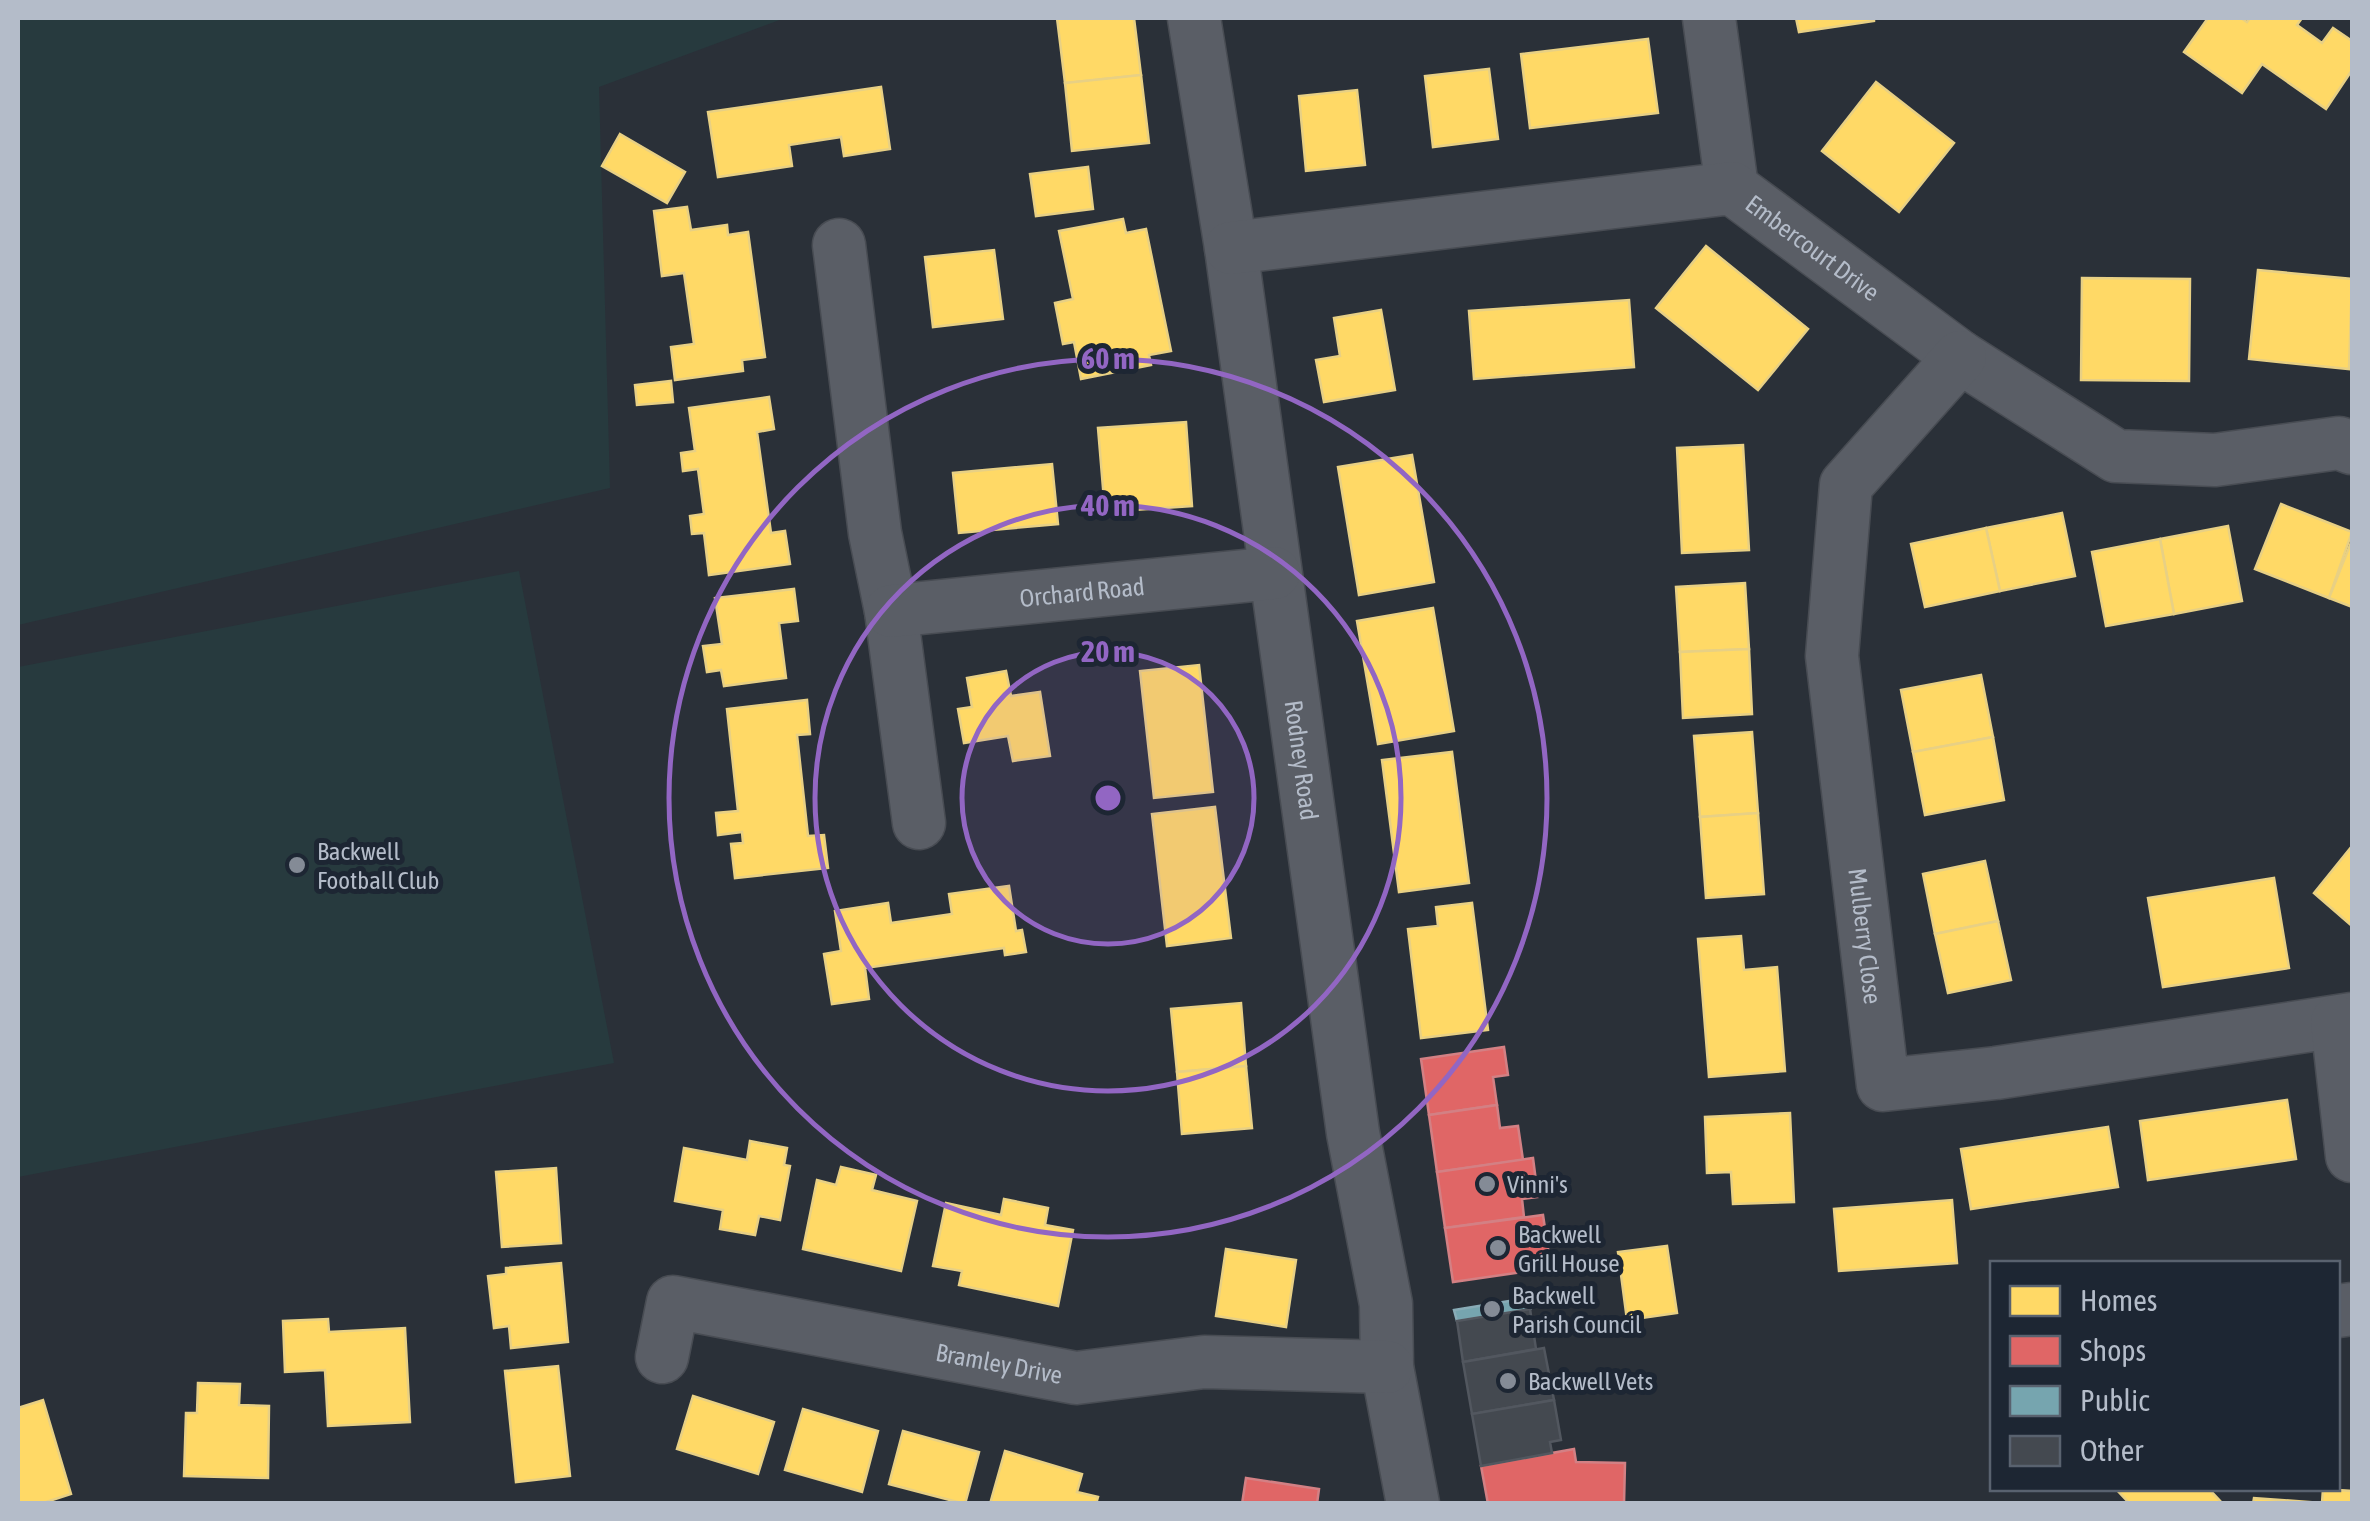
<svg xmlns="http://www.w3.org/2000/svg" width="2370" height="1521" font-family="'Asap Condensed',sans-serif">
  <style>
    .green { fill: #273a3e }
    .homes { fill: #ffd966; stroke: #e8d084; stroke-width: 2.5 }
    .shops { fill: #e06666; stroke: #d38084; stroke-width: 2.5 }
    .public { fill: #76a5af; stroke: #89acb7; stroke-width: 2.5 }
    .building { fill: #444950; stroke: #52575f; stroke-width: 2.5 }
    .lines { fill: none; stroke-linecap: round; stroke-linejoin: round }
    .street-casing { stroke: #484c53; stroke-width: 55 }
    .street { stroke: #5a5e66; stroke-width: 52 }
    .ring { fill: none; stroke: #9266c3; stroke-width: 5 }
    .poi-dot { fill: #848b96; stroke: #1d2633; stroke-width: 4 }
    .labels { text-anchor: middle; stroke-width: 10; stroke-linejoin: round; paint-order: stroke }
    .street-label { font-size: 25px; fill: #b4bcc9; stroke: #1d2633 }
    .poi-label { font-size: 25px; fill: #b4bcc9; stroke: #1d2633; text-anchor: start }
    .centre { fill: #9266c3; stroke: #1d2633; stroke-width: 5 }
    .ring-label { font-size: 30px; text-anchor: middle; font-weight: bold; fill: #9266c3; stroke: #1d2633; stroke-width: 10; stroke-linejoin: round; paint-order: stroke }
  </style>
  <rect width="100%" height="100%" fill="#2a3038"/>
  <g class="green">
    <path d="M 18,18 L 785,18 L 599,87 L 610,488 L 18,625 Z"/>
    <path d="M 519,571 L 614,1063 L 18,1177 L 18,667 Z"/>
  </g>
  <g class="homes">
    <path d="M 1057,18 L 1134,18 L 1141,75 L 1065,83 Z"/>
    <path d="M 1796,18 L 1874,18 L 1874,21 L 1799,32 Z"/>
    <path d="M 2208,18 L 2241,18 L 2247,22 L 2250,18 L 2302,18 L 2297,25 L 2322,43 L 2333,28 L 2352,41 L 2352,70 L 2326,109 L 2262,64 L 2242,93 L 2184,52 Z"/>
    <path d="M 1648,39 L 1658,113 L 1530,128 L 1521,54 Z"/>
    <path d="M 1489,69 L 1498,139 L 1433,147 L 1425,76 Z"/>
    <path d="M 1141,75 L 1149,143 L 1072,151 L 1065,83 Z"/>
    <path d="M 1876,82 L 1954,143 L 1899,212 L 1822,151 Z"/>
    <path d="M 881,87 L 890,149 L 844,156 L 841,137 L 789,145 L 792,166 L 718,177 L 708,112 Z"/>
    <path d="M 1357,90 L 1365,165 L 1306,171 L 1299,96 Z"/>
    <path d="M 620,134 L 685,172 L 667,203 L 602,166 Z"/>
    <path d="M 1088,167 L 1093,209 L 1036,216 L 1030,174 Z"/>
    <path d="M 687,207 L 691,230 L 727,225 L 728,235 L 748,232 L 765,357 L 742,360 L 743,371 L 675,380 L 671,347 L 694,344 L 684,273 L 662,276 L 654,211 Z"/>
    <path d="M 1123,219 L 1126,233 L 1146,229 L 1171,351 L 1149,355 L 1151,365 L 1081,379 L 1074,342 L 1063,344 L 1055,303 L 1073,299 L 1059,231 Z"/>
    <path d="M 1706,246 L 1808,329 L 1758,390 L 1656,308 Z"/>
    <path d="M 994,250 L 1003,319 L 933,327 L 925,257 Z"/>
    <path d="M 2258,270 L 2352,279 L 2349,369 L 2249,359 Z"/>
    <path d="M 2082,278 L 2190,279 L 2189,381 L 2081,380 Z"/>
    <path d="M 1629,300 L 1634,367 L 1474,379 L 1469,311 Z"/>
    <path d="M 1381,310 L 1395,390 L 1324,402 L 1316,360 L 1340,356 L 1334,318 Z"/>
    <path d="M 671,381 L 673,402 L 637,405 L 635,385 Z"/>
    <path d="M 769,397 L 774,429 L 757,432 L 771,533 L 785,531 L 790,564 L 709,575 L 704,533 L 692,534 L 690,516 L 704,514 L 698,469 L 683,471 L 681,453 L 695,451 L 689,408 Z"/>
    <path d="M 1186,422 L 1192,506 L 1105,512 L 1098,428 Z"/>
    <path d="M 1743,445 L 1749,550 L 1682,553 L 1677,448 Z"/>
    <path d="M 1412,455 L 1434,582 L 1359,595 L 1338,467 Z"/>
    <path d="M 1052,464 L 1058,524 L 959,533 L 953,473 Z"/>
    <path d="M 2281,504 L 2352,532 L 2329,598 L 2255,569 Z"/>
    <path d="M 2062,513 L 2075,576 L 2000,591 L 1986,528 Z"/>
    <path d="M 2228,526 L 2242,601 L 2174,614 L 2160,539 Z"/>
    <path d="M 1986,528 L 2000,591 L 1925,607 L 1911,544 Z"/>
    <path d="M 2160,539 L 2174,614 L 2106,626 L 2092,552 Z"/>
    <path d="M 2352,540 L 2352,607 L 2329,598 Z"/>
    <path d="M 1745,583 L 1749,649 L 1680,652 L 1676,587 Z"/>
    <path d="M 794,589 L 798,621 L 779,623 L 786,678 L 724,686 L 721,670 L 707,672 L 703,646 L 722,644 L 715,598 Z"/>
    <path d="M 1433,608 L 1454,731 L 1378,744 L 1357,621 Z"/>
    <path d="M 1749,649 L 1752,714 L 1683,718 L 1680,652 Z"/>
    <path d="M 1199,665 L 1213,792 L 1154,798 L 1140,671 Z"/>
    <path d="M 1006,671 L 1011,696 L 1040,692 L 1050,756 L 1013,761 L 1008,736 L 964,743 L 958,709 L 972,707 L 967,678 Z"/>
    <path d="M 1981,675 L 1993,737 L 1913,752 L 1901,690 Z"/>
    <path d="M 807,700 L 810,734 L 797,735 L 808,836 L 824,835 L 828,868 L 735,878 L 731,844 L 743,843 L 742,832 L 718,835 L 716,813 L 738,811 L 727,709 Z"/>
    <path d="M 1752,732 L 1758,813 L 1700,817 L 1694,736 Z"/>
    <path d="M 1993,737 L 2004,800 L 1925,815 L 1913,752 Z"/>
    <path d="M 1452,752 L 1469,883 L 1399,892 L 1382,760 Z"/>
    <path d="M 1215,807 L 1231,938 L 1167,946 L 1152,814 Z"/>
    <path d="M 1758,813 L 1764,894 L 1706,898 L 1700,817 Z"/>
    <path d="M 2352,846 L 2352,926 L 2314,893 Z"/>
    <path d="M 1985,861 L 1998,921 L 1935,934 L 1923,874 Z"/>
    <path d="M 2274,878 L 2289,968 L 2163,987 L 2148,898 Z"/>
    <path d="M 1009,886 L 1016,931 L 1022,930 L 1026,952 L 1005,955 L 1004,948 L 865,968 L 869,999 L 832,1004 L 824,954 L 841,951 L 835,911 L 888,903 L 891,923 L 952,914 L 949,894 Z"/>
    <path d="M 1472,903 L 1488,1030 L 1421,1038 L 1408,929 L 1438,926 L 1436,907 Z"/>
    <path d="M 1998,921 L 2011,980 L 1948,993 L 1935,934 Z"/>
    <path d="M 1741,936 L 1744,970 L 1777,967 L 1785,1071 L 1709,1077 L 1698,939 Z"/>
    <path d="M 1241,1003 L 1246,1066 L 1177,1072 L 1171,1009 Z"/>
    <path d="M 1246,1066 L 1252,1128 L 1182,1134 L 1177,1072 Z"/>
    <path d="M 2287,1100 L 2296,1159 L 2148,1180 L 2140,1121 Z"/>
    <path d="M 1790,1113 L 1794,1202 L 1733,1204 L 1731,1172 L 1707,1173 L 1705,1117 Z"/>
    <path d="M 2108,1127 L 2118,1187 L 1971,1209 L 1961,1149 Z"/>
    <path d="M 750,1141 L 787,1148 L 784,1165 L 790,1166 L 780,1220 L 759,1216 L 755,1235 L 720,1229 L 723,1210 L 675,1201 L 684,1148 L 747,1160 Z"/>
    <path d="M 841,1167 L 876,1175 L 872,1190 L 917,1201 L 901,1271 L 803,1249 L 817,1180 L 836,1185 Z"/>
    <path d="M 556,1168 L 561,1243 L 502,1247 L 496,1172 Z"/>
    <path d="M 1004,1199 L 1048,1208 L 1045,1225 L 1073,1230 L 1058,1306 L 959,1285 L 962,1271 L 933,1266 L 946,1203 L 1001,1215 Z"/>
    <path d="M 1952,1200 L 1957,1263 L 1839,1271 L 1834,1209 Z"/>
    <path d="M 1667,1246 L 1677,1313 L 1627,1320 L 1618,1252 Z"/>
    <path d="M 1226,1249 L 1296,1260 L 1286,1327 L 1216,1316 Z"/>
    <path d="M 561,1263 L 568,1342 L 511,1348 L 509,1326 L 494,1328 L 488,1276 L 506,1274 L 506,1268 Z"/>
    <path d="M 328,1319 L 329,1332 L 405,1328 L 410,1422 L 328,1426 L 325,1370 L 285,1372 L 283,1321 Z"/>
    <path d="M 558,1366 L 570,1476 L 516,1482 L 505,1371 Z"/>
    <path d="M 198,1383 L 240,1384 L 239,1405 L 269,1406 L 268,1478 L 184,1476 L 186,1413 L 197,1413 Z"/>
    <path d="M 693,1396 L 774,1422 L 758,1474 L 677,1449 Z"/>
    <path d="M 43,1400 L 71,1494 L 40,1504 L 18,1504 L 18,1408 Z"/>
    <path d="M 803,1409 L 878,1431 L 862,1492 L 785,1470 Z"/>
    <path d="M 903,1431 L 979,1452 L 965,1504 L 889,1484 Z"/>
    <path d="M 1005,1451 L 1082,1474 L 1077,1492 L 1098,1497 L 1096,1504 L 990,1504 Z"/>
    <path d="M 2115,1488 L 2208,1488 L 2223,1504 L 2130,1504 Z"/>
    <path d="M 2323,1489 L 2352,1491 L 2352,1504 L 2253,1504 L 2254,1498 L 2322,1503 Z"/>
  </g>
  <g class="shops">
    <path d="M 1504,1047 L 1508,1075 L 1493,1077 L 1497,1105 L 1429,1115 L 1421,1059 Z"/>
    <path d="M 1497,1105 L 1500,1128 L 1518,1126 L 1523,1160 L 1437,1172 L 1429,1115 Z"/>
    <path d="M 1533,1158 L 1538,1197 L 1522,1199 L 1524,1217 L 1445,1228 L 1437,1172 Z"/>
    <path d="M 1543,1215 L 1551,1268 L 1453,1282 L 1445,1228 Z"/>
    <path d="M 1574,1449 L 1576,1462 L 1625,1463 L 1624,1504 L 1488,1504 L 1481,1466 Z"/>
    <path d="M 1246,1478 L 1319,1489 L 1317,1504 L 1242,1504 Z"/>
  </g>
  <path class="public" d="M 1527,1298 L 1530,1309 L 1457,1321 L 1454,1310 Z"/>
  <g class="building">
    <path d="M 1530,1309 L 1536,1349 L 1463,1362 L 1457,1321 Z"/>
    <path d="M 1544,1348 L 1554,1400 L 1472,1414 L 1463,1362 Z"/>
    <path d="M 1554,1400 L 1561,1440 L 1550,1442 L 1552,1453 L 1481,1466 L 1472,1414 Z"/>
  </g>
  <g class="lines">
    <defs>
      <g id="street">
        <path id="s1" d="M 1194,18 L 1231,248 L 1353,1133 L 1386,1304 L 1387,1367 L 1413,1504"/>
        <path d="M 1709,18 L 1732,188"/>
        <path d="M 839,245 L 875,533 L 891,611 L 919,823"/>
        <path id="s2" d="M 1231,248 L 1732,188 L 1960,357 L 2116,456 L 2215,460 L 2339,443 L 2352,448"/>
        <path id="s3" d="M 1960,357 L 1846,485 L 1832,656 L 1883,1085 L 1996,1073 L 2352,1019"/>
        <path id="s4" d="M 891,611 L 1274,573"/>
        <path d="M 2337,1022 L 2352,1156"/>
        <path d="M 2338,1311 L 2352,1309"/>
        <path id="s5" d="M 662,1357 L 673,1302 L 1076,1378 L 1204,1362 L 1387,1367"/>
      </g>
    </defs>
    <use href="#street" class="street-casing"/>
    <use href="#street" class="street"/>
  </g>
  <circle cx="1108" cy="798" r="146" fill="#9266c3" fill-opacity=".12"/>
  <g class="ring">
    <circle cx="1108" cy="798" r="146"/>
    <circle cx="1108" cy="798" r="293"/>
    <circle cx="1108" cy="798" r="439"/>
  </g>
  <g class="poi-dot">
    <circle cx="297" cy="865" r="10"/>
    <circle cx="1487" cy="1184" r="10"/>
    <circle cx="1498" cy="1248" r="10"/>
    <circle cx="1492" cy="1309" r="10"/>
    <circle cx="1508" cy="1381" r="10"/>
  </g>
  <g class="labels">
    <g class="street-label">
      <text dy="9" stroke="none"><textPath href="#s2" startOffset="605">Embercourt Drive</textPath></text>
      <text dy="9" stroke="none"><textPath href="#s4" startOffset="192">Orchard Road</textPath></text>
      <text dy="9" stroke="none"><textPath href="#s1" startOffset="750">Rodney Road</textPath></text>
      <text dy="9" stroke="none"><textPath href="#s3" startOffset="625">Mulberry Close</textPath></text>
      <text dy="9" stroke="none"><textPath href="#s5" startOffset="388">Bramley Drive</textPath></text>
    </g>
    <g class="poi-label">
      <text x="317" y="860">Backwell<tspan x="317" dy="29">Football Club</tspan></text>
      <text x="1507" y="1193">Vinni's</text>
      <text x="1518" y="1243">Backwell<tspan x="1518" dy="29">Grill House</tspan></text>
      <text x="1512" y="1304">Backwell<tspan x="1512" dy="29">Parish Council</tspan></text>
      <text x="1528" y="1390">Backwell Vets</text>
    </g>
  </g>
  <circle cx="1108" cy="798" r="15" class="centre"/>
  <g class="ring-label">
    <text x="1108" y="369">60 m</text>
    <text x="1108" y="516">40 m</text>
    <text x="1108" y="662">20 m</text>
  </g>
  <rect width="2370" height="1521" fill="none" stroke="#b4bcc9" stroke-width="40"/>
  <rect x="1990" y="1261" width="350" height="230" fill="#1d2633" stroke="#59626f" stroke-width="2.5"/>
  <rect x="2010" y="1286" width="50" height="30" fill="#ffd966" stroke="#59626f" stroke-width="2.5"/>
  <text x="2080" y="1311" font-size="30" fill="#b4bcc9">Homes</text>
  <rect x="2010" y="1336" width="50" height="30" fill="#e06666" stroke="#59626f" stroke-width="2.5"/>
  <text x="2080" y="1361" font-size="30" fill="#b4bcc9">Shops</text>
  <rect x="2010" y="1386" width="50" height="30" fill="#76a5af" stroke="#59626f" stroke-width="2.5"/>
  <text x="2080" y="1411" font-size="30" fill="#b4bcc9">Public</text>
  <rect x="2010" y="1436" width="50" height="30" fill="#444950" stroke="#59626f" stroke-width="2.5"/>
  <text x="2080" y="1461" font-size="30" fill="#b4bcc9">Other</text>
</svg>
